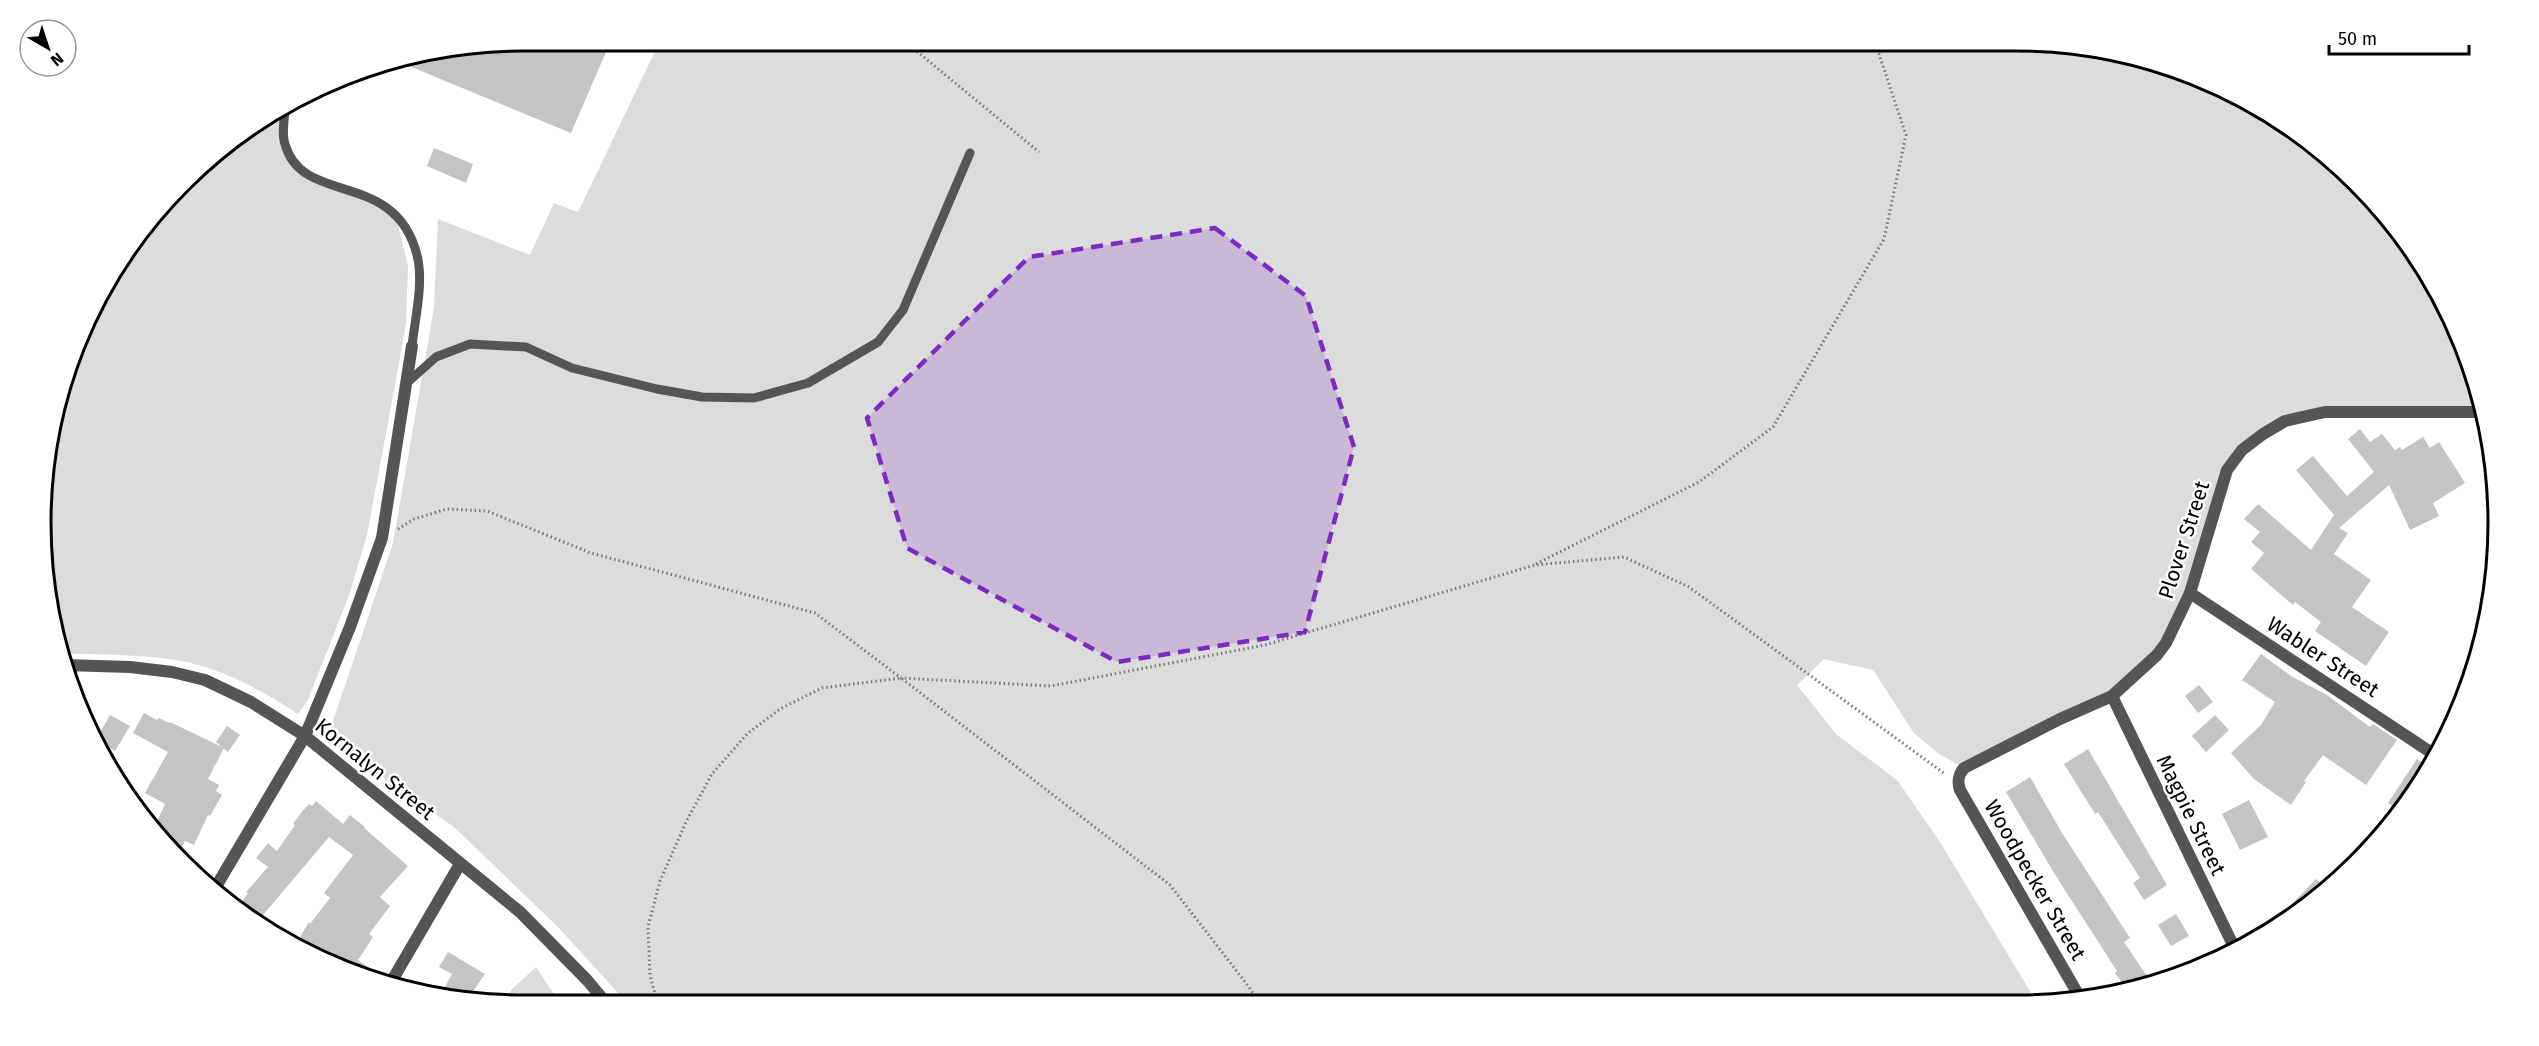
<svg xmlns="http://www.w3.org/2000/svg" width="2539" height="1046" font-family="'Fira Sans',sans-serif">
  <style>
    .green { fill: #dcdcdc }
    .building { fill: #c4c4c4 }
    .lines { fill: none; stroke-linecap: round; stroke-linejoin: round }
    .path { stroke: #777; stroke-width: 3; stroke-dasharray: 1.5 3; stroke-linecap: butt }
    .service { stroke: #555; stroke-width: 9 }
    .minor { stroke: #555; stroke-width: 12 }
    .marked { fill: #7b2cbf; fill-opacity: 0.2; stroke: #7b2cbf; stroke-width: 4.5; stroke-dasharray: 12 8; stroke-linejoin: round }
    .labels { text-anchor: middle; stroke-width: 5; stroke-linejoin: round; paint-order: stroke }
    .street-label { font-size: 21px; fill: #000; stroke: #fff }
    .rim { fill: none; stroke: #000; stroke-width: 3 }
  </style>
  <rect width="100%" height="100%" fill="#fff"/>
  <g class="green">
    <path d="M 2016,40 L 2171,66 L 2257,105 L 2334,160 L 2399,229 L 2449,309 L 2482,398 L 2484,412 L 2325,412 L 2285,421 L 2227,470 L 2166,643 L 2112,696 L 1964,768 L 1939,754 L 1914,733 L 1873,670 L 1824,659 L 1797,685 L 1837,735 L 1897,780 L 1940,842 L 2036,1001 L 629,1005 L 558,927 L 454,827 L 327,739 L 393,543 L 434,308 L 438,219 L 530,255 L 554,203 L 578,212 L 660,41 Z"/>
    <path d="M 282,105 L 284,143 L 305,174 L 395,213 L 408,266 L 406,323 L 397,374 L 367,535 L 349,595 L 308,700 L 298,714 C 264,691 217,666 176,660 C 138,654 99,655 61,653 L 50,617 L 45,460 L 66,368 L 105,282 L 205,160 Z"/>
    <path d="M 536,967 L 561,1005 L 523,1005 L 505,1002 L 512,989 Z"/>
  </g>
  <g class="building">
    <path d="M 523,40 L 578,40 L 606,52 L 571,133 L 397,61 Z"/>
    <path d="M 434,148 L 473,164 L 466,183 L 427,166 Z"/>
    <path d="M 2360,429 L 2370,442 L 2382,434 L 2395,450 L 2400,447 L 2402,450 L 2423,437 L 2430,448 L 2439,442 L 2465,483 L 2433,503 L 2439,516 L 2410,530 L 2389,485 L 2339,528 L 2348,533 L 2334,554 L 2371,580 L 2352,607 L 2389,632 L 2366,666 L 2315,631 L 2321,622 L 2295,602 L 2293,605 L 2251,569 L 2264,553 L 2251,542 L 2260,532 L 2244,519 L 2258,504 L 2311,550 L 2334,515 L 2296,470 L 2313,456 L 2347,496 L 2374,472 L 2348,439 Z"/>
    <path d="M 2261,654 L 2291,676 L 2327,695 L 2370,727 L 2373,724 L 2397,740 L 2366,785 L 2323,755 L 2304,781 L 2306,782 L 2291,805 L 2254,779 L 2231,753 L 2261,725 L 2275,702 L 2242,680 Z"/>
    <path d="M 2199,685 L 2213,702 L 2198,713 L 2185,696 Z"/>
    <path d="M 144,713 L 157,720 L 159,718 L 169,723 L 170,722 L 224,748 L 208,779 L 219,785 L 216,791 L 222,795 L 210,816 L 208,815 L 194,845 L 185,841 L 179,853 L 155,826 L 165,804 L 145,793 L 168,752 L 133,733 Z"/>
    <path d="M 110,715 L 130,726 L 115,751 L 96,740 Z"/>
    <path d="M 2215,715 L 2229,730 L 2206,752 L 2192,736 Z"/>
    <path d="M 227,726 L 240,735 L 228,752 L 216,742 Z"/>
    <path d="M 2088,749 L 2167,885 L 2144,900 L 2133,883 L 2140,878 L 2098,812 L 2095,814 L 2064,764 Z"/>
    <path d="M 2417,759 L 2429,767 L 2417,791 L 2399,811 L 2388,803 Z"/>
    <path d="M 2030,777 L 2062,833 L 2130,938 L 2124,942 L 2147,976 L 2135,984 L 2125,987 L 2115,973 L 2117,971 L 2059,881 L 2006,792 Z"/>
    <path d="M 2249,800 L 2268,837 L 2240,850 L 2222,814 Z"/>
    <path d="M 316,801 L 343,824 L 350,815 L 365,827 L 364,828 L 408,866 L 380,897 L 390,906 L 369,934 L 373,937 L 358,960 L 383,978 L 381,982 L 368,980 L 297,942 L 309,922 L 310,924 L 330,898 L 324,893 L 353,855 L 329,837 L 258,921 L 236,910 L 248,893 L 246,892 L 268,867 L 256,858 L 268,843 L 277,851 L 295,825 L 293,824 L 300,814 L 309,804 L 312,806 Z"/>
    <path d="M 2316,879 L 2328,890 L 2289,916 L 2285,911 Z"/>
    <path d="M 2176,914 L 2189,936 L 2171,946 L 2158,925 Z"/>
    <path d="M 448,952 L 485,974 L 469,997 L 442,992 L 452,974 L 439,967 Z"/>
  </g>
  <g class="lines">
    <g class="path">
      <path d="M 903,40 L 1039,152"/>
      <path d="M 398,529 L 414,519 L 447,509 L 487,511 L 591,553 L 815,613 L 901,678 L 1051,686 L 1265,645 L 1535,565 L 1624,557 L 1689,587 L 1945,774"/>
      <path d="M 1536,564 L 1699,482 L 1773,427 L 1884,239 L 1906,135 L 1879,54 L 1868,40"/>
      <path d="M 658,1005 L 650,975 L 648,927 L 660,881 L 687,820 L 712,774 L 747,734 L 780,709 L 822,688 L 901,678 L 1170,885 L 1249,987 L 1259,1004"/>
    </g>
    <g class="service">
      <path d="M 286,103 C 285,115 281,133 285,144 C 302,207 395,168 417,255 C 424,283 415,318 412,346"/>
      <path d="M 408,382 L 436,357 L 470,344 L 526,347 L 572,368 L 657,389 L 702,397 L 754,398 L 808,383 L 878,342 L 903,310 L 970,153"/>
    </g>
    <g class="minor">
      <path d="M 2190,593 L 2435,755"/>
      <path d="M 64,665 L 130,667 L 172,672 L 205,680 L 251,702 L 305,736 L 520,912 L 587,980 L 608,1005"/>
      <path d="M 2112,696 L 2236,951"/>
      <path d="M 214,890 L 305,736 L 350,627 L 382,538 L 412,346"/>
      <path d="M 390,984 L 460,864"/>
      <path d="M 2082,1001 L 1960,790 C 1957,781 1958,775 1964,768 L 2060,719 L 2112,696 L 2157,655 L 2166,643 L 2190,593 L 2227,470 L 2242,450 L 2263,434 L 2285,421 L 2325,412 L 2484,412"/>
    </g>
  </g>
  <path class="marked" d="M 1215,228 L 1306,296 L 1354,447 L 1305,632 L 1117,662 L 907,548 L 867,418 L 1029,257 Z"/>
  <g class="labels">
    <g class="street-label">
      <text transform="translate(2184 540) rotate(-72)" y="7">Plover Street</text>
      <text transform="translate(2323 657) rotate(33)" y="7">Wabler Street</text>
      <text transform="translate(375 769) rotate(39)" y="7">Kornalyn Street</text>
      <text transform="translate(2191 815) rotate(64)" y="7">Magpie Street</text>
      <text transform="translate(2035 880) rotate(60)" y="7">Woodpecker Street</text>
    </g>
  </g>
  <path d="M0 0H2539V1046H0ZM523 51H2016A472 472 0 0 1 2488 523V523A472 472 0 0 1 2016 995H523A472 472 0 0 1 51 523V523A472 472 0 0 1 523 51Z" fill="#fff" fill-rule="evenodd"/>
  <path class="rim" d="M523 51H2016A472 472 0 0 1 2488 523V523A472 472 0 0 1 2016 995H523A472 472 0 0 1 51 523V523A472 472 0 0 1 523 51Z"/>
  <g transform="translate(48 48) rotate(141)"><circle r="28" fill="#ffffff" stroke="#999999" stroke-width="1.5"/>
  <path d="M0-4.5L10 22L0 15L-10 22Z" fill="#000000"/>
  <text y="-9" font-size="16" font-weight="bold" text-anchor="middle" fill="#000000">N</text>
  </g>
  <path d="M2329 45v9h140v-9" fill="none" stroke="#000000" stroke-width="3"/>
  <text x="2338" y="45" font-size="18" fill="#000000" stroke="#ffffff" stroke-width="4.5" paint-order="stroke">50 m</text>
</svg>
